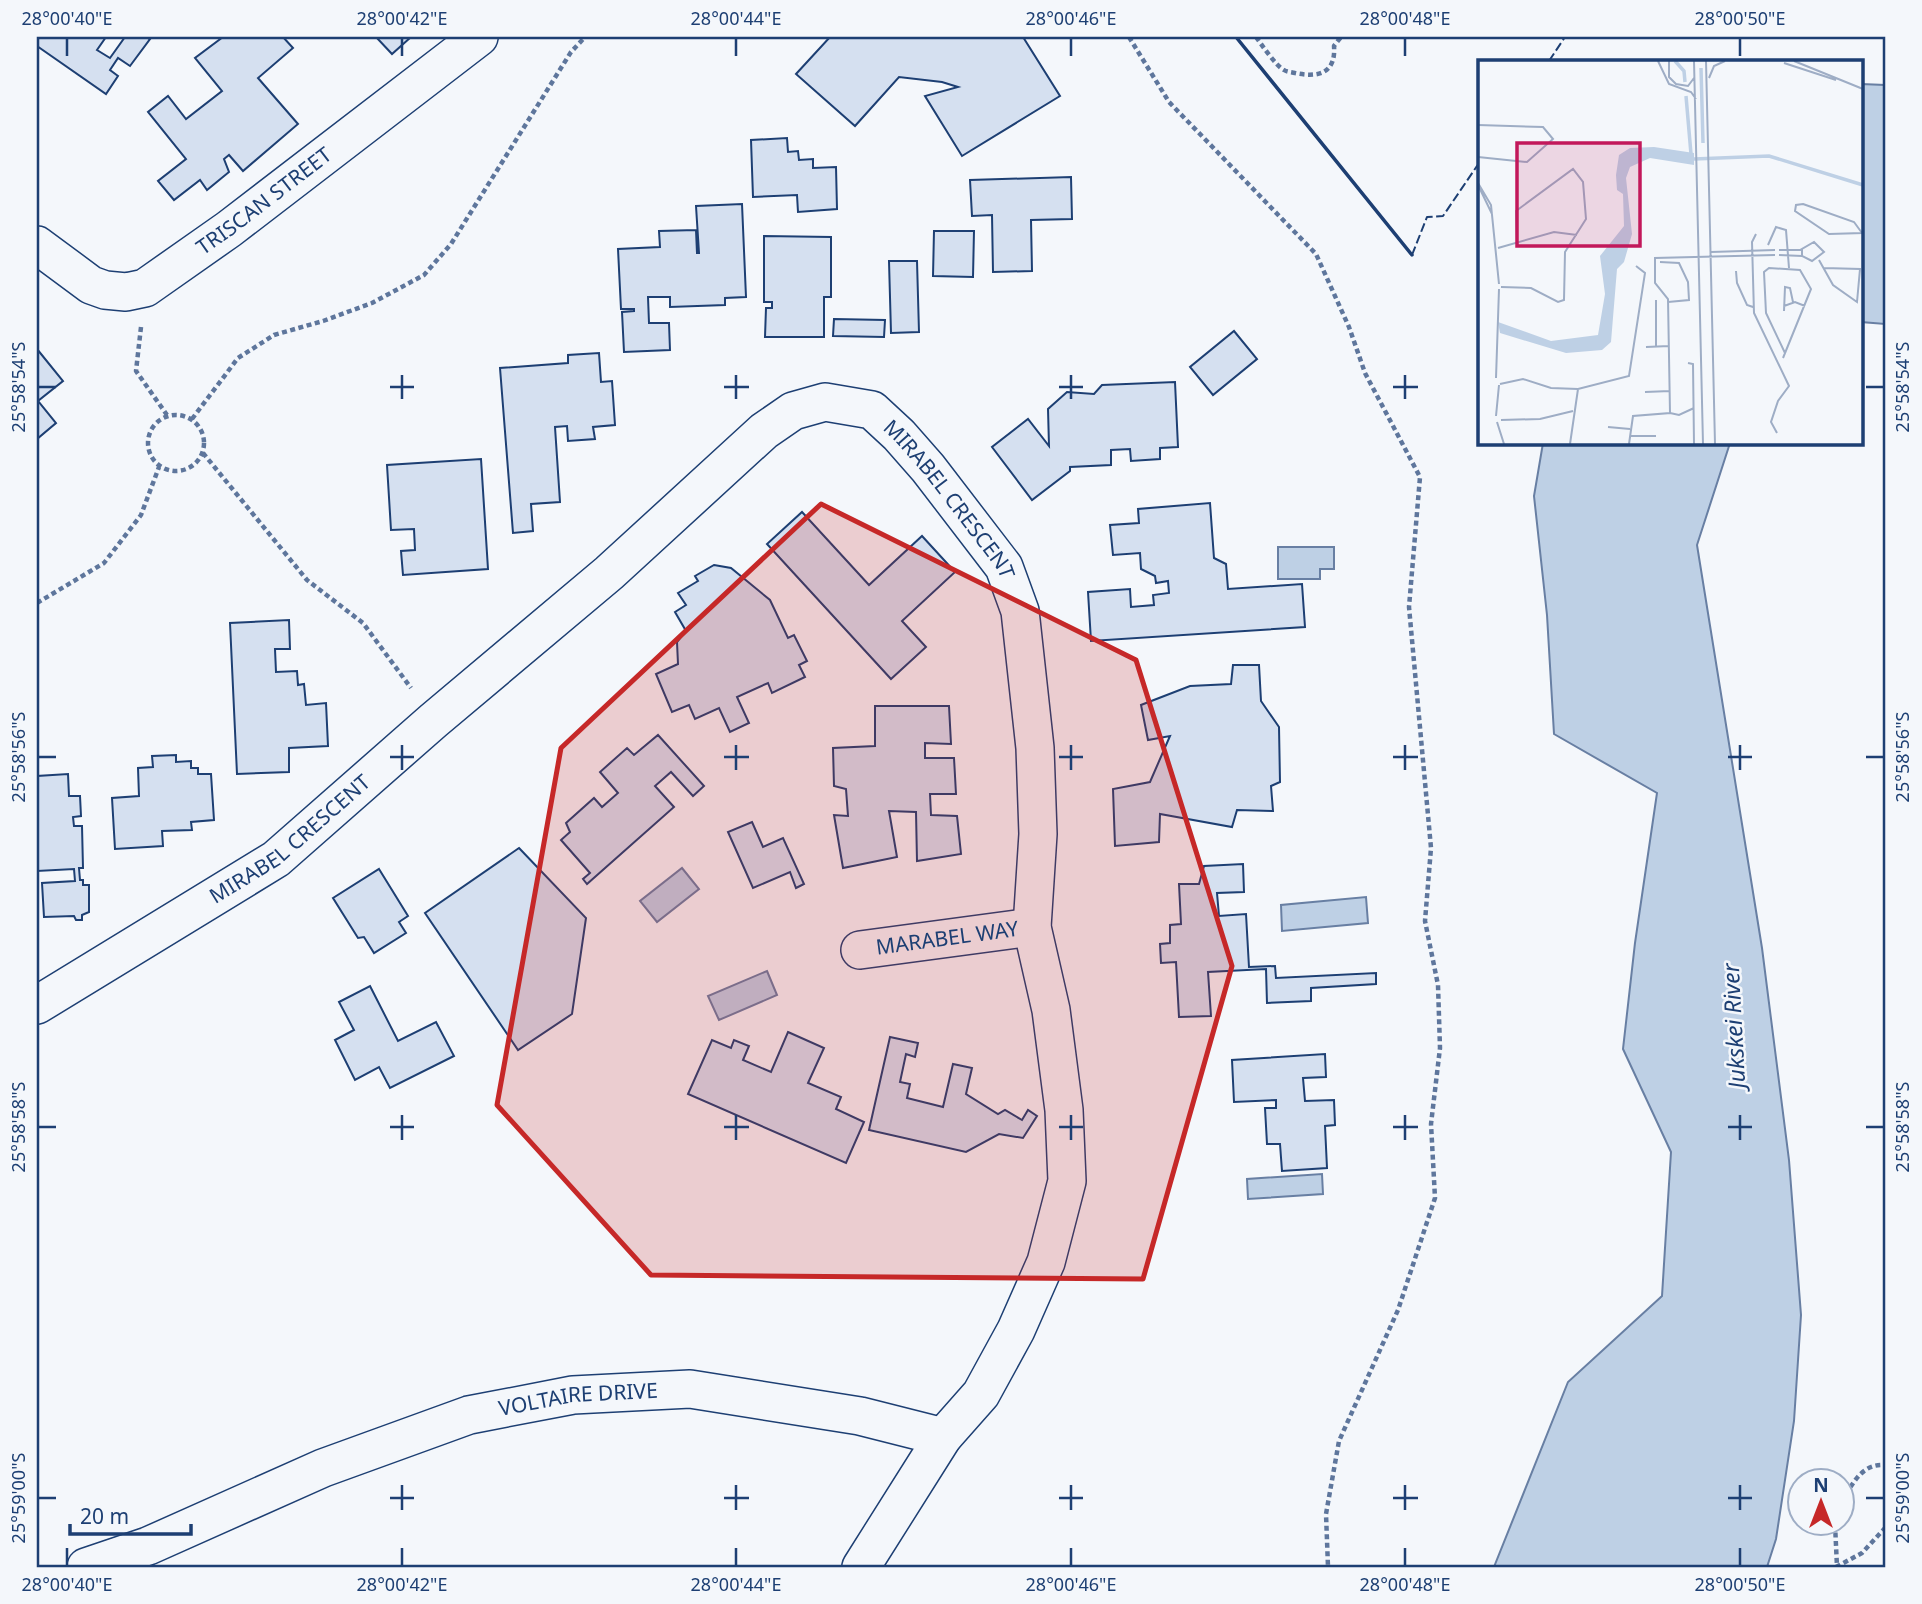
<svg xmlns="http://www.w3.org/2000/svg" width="1922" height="1604" font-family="'Noto Sans',sans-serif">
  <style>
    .water { fill: #bed0e5; stroke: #687fa3; stroke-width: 2 }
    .building { fill: #d5e0f0; stroke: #1d3f73; stroke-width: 2 }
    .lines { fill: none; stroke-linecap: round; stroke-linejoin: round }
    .minor-casing { stroke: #1d3f73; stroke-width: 40 }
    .path { stroke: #5e769c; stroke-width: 4.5; stroke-dasharray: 5 3.5; stroke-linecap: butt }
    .minor { stroke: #f4f7fb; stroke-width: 37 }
    .fence { stroke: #1d3f73; stroke-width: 2; stroke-dasharray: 9 3.5; stroke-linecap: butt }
    .wall { stroke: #1d3f73; stroke-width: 3.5 }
    .marked { fill: #c62828; fill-opacity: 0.2; stroke: #c62828; stroke-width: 5; stroke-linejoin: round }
    .ticks { fill: none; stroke: #1d3f73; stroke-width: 2.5 }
    .labels { text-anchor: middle; stroke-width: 5; stroke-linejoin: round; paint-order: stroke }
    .street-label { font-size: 21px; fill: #1d3f73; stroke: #f4f7fb }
    .water-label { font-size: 23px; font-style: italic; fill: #1d3f73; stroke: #f4f7fb }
    .inset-river { fill: none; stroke: #bed0e5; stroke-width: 3.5 }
    .inset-road { fill: none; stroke: #9eadc5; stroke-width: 2 }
    .view { fill: #c2185b; fill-opacity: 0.15; stroke: #c2185b; stroke-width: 3.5 }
    .inset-edge { fill: none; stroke: #1d3f73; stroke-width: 3.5 }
    .neatline { fill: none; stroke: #1d3f73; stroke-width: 2.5 }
    .ticks-label { font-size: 18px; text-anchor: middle; fill: #1d3f73 }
  </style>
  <rect width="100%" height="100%" fill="#f4f7fb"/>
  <g class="water">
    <path d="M 1861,84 L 1885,85 L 1885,324 L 1861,322 Z"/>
    <path d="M 1543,443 L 1730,443 L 1697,545 L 1762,948 L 1789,1160 L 1801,1315 L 1794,1421 L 1776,1539 L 1767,1567 L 1494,1567 L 1568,1382 L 1662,1296 L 1671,1152 L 1623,1049 L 1635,943 L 1657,793 L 1554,734 L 1547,615 L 1534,496 Z"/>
    <path d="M 1278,547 L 1334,547 L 1334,569 L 1320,569 L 1320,579 L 1278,579 Z"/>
    <path d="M 682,868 L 699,889 L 657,922 L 640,901 Z"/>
    <path d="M 1366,897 L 1368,923 L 1282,931 L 1281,905 Z"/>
    <path d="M 767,971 L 777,995 L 719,1020 L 708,996 Z"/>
    <path d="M 1322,1174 L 1323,1194 L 1248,1199 L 1247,1179 Z"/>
  </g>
  <g class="building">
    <path d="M 37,37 L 106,37 L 97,50 L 110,58 L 125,37 L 146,37 L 150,39 L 130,66 L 118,58 L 110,70 L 118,76 L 106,94 L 37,46 Z"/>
    <path d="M 223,37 L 283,37 L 293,48 L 258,78 L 298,124 L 243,171 L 229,155 L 224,159 L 229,172 L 207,190 L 200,180 L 174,200 L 158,181 L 186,159 L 148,112 L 168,96 L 186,119 L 222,91 L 195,58 Z"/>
    <path d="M 376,37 L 411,37 L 392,54 Z"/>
    <path d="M 830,37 L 1023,37 L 1060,96 L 962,156 L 925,96 L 958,87 L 942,82 L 899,77 L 855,126 L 796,74 Z"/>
    <path d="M 787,138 L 788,152 L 798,151 L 799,160 L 813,159 L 813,168 L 836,167 L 837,209 L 798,212 L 797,195 L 753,197 L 751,140 Z"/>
    <path d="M 1071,177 L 1072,219 L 1031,220 L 1032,271 L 993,272 L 992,215 L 972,216 L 970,180 Z"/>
    <path d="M 742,204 L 746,297 L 725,298 L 725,305 L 670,307 L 670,297 L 648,297 L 649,323 L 669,323 L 670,350 L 624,352 L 622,312 L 634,311 L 634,309 L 621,309 L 618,249 L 660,247 L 659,231 L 696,230 L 697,253 L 699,253 L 696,206 Z"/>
    <path d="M 934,231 L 974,231 L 973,277 L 933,276 Z"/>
    <path d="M 764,236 L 831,237 L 831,297 L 824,297 L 824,337 L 765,337 L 766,308 L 772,308 L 772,302 L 764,302 Z"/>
    <path d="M 889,261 L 917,261 L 919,332 L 891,333 Z"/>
    <path d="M 834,319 L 885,320 L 884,337 L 833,336 Z"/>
    <path d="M 1234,331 L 1257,359 L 1213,395 L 1190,367 Z"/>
    <path d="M 37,349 L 63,381 L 38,401 L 56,423 L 37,439 Z"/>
    <path d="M 599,353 L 601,382 L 612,381 L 615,425 L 593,427 L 595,439 L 568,441 L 567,426 L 555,427 L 560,502 L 531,504 L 533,531 L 513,533 L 500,368 L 568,363 L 568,355 Z"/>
    <path d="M 1175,382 L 1178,447 L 1160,448 L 1160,459 L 1131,461 L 1130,449 L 1111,450 L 1111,465 L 1070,467 L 1070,471 L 1032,500 L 992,447 L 1028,419 L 1049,446 L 1048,409 L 1067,392 L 1094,394 L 1102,385 Z"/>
    <path d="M 481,459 L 488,569 L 403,575 L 401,551 L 415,550 L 414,529 L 391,530 L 387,465 Z"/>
    <path d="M 1210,503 L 1214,558 L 1226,564 L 1228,589 L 1302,584 L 1305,627 L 1091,641 L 1088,592 L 1130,589 L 1131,607 L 1154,605 L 1153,595 L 1169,593 L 1168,581 L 1156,583 L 1155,576 L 1141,569 L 1140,553 L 1113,555 L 1110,525 L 1139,523 L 1138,509 Z"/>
    <path d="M 802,512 L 869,585 L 922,536 L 955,572 L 902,621 L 926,647 L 891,679 L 767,544 Z"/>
    <path d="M 714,565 L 731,568 L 770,600 L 788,638 L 794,635 L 807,661 L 799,665 L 805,677 L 772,693 L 768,683 L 737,697 L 749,723 L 730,732 L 719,708 L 695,719 L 689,705 L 672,712 L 656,674 L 678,664 L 677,642 L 686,631 L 675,612 L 686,605 L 678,593 L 698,581 L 695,576 Z"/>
    <path d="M 289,620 L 290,649 L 275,649 L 276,672 L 297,671 L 298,685 L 304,684 L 306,705 L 326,703 L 328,746 L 289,748 L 289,772 L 237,774 L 230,623 Z"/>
    <path d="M 1233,665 L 1259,665 L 1261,701 L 1279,727 L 1280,782 L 1271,786 L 1273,811 L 1237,810 L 1232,827 L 1160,814 L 1159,842 L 1115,846 L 1113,789 L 1150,782 L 1170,736 L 1148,740 L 1141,705 L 1190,686 L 1231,684 Z"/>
    <path d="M 875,706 L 949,706 L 951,744 L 925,743 L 925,758 L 954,758 L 956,794 L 930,794 L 931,815 L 957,816 L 961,854 L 917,861 L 916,812 L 889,811 L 897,857 L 843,868 L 834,815 L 848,816 L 846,789 L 834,786 L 833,748 L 875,746 Z"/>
    <path d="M 658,735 L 704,786 L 693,796 L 671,772 L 655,786 L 674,807 L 587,884 L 583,879 L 590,873 L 561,840 L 570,832 L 566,823 L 594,798 L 602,807 L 618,793 L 600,772 L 627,748 L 634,755 Z"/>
    <path d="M 176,755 L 176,762 L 191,761 L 191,768 L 198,768 L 198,774 L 211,774 L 214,820 L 191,822 L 192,830 L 162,831 L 163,846 L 115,849 L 112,798 L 139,796 L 138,768 L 153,767 L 152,756 Z"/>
    <path d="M 68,774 L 69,796 L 80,796 L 81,816 L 73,817 L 74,826 L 82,826 L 83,868 L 79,868 L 80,880 L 83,880 L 83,885 L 89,885 L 89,912 L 82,915 L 82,920 L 76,920 L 74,916 L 44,917 L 42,883 L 75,881 L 74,869 L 37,871 L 37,776 Z"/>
    <path d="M 752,822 L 763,847 L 783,838 L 804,884 L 796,888 L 790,872 L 753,888 L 728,832 Z"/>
    <path d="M 519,848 L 586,918 L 572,1014 L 518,1050 L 425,913 Z"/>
    <path d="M 1243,864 L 1244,892 L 1217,893 L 1219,916 L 1246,914 L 1249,967 L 1275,966 L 1276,978 L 1376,973 L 1376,984 L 1311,988 L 1311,1001 L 1267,1003 L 1266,969 L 1208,972 L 1211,1016 L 1179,1017 L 1176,962 L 1161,963 L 1160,944 L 1170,943 L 1170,925 L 1181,924 L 1179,884 L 1199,884 L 1204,866 Z"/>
    <path d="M 379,869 L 408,916 L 399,922 L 406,933 L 374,953 L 364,937 L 358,938 L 333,898 Z"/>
    <path d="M 370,986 L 398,1041 L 436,1022 L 454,1056 L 390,1088 L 379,1067 L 355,1080 L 335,1040 L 354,1030 L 339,1002 Z"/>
    <path d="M 788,1032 L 824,1048 L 808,1083 L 841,1097 L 836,1109 L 864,1122 L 846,1163 L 688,1094 L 712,1040 L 731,1048 L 734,1040 L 749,1046 L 743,1060 L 771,1072 Z"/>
    <path d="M 890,1037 L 918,1043 L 915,1057 L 906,1054 L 900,1082 L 910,1084 L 907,1098 L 943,1107 L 953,1064 L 972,1068 L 966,1094 L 998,1114 L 1005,1110 L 1022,1120 L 1028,1110 L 1037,1116 L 1023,1138 L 999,1134 L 966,1152 L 869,1130 Z"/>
    <path d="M 1325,1054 L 1326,1077 L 1303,1078 L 1305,1101 L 1334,1100 L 1335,1125 L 1325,1126 L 1327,1168 L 1282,1171 L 1280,1144 L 1267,1144 L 1265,1108 L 1276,1108 L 1276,1100 L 1234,1102 L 1232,1060 Z"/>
  </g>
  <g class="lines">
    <defs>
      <g id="minor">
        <path id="s1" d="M 37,245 L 91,285 L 105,290 L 126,292 L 145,288 L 229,229 L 479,37"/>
        <path id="s2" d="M 860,950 L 1032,927"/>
        <path id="s3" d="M 37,1005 L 276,859 L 433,721 L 609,573 L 764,431 L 793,411 L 825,402 L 872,410 L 899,435 L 928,468 L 1004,567 L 1020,611 L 1035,748 L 1038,834 L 1032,927 L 1051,1010 L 1064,1110 L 1067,1181 L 1046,1262 L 1016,1330 L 981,1394 L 943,1437 L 861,1567"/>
        <path id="s4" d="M 86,1567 L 148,1546 L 323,1468 L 469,1415 L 573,1395 L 690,1389 L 860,1416 L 943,1437"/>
      </g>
    </defs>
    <use href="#minor" class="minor-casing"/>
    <g class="path">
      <path d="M 1129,37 L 1169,102 L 1316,254 L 1349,327 L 1365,373 L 1420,477 L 1409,607 L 1431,848 L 1425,921 L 1438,985 L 1440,1048 L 1431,1124 L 1435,1198 L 1398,1310 L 1339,1441 L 1326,1514 L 1328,1567"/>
      <path d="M 1256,37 C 1262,45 1276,66 1284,70 C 1287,72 1291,72 1295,73 C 1319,78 1336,73 1334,46 L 1341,37"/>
      <path d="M 141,327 L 136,371 L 167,415"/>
      <circle cx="176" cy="443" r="28"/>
      <path d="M 192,419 L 238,358 L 274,335 L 323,321 L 372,303 L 424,275 L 451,244 L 571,52 L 585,37"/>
      <path d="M 203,453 L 307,580 L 363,623 L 411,688"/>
      <path d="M 37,603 L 104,563 L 141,515 L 159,467"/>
      <path d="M 1842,1502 C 1852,1484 1862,1463 1885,1465"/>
      <path d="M 1835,1524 L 1837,1567"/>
      <path d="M 1836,1567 L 1862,1553 L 1885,1528"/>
    </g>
    <use href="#minor" class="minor"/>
    <g class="fence">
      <path d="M 1549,61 L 1565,37"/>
      <path d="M 1412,255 L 1427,217 L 1443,216 L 1479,163"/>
    </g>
    <path class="wall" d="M 1236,37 L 1412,255"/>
  </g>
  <path class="marked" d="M 821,504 L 1136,660 L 1232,966 L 1143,1279 L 651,1275 L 497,1105 L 561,748 Z"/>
  <path class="ticks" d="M 67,38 L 67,56M 402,38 L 402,56M 736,38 L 736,56M 1071,38 L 1071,56M 1405,38 L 1405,56M 1740,38 L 1740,56M 402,375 L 402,399M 736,375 L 736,399M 1071,375 L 1071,399M 1405,375 L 1405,399M 38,387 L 56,387M 390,387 L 414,387M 724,387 L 749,387M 1059,387 L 1083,387M 1393,387 L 1418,387M 1866,387 L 1884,387M 402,745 L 402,770M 736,745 L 736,770M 1071,745 L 1071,770M 1405,745 L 1405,770M 1740,745 L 1740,770M 38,757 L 56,757M 390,757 L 414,757M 724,757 L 749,757M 1059,757 L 1083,757M 1393,757 L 1418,757M 1728,757 L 1752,757M 1866,757 L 1884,757M 402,1115 L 402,1140M 736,1115 L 736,1140M 1071,1115 L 1071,1140M 1405,1115 L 1405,1140M 1740,1115 L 1740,1140M 38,1127 L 56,1127M 390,1127 L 414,1127M 724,1127 L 749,1127M 1059,1127 L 1083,1127M 1393,1127 L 1418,1127M 1728,1127 L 1752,1127M 1866,1127 L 1884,1127M 402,1485 L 402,1510M 736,1485 L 736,1510M 1071,1485 L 1071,1510M 1405,1485 L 1405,1510M 1740,1485 L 1740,1510M 38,1498 L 56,1498M 390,1498 L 414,1498M 724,1498 L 749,1498M 1059,1498 L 1083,1498M 1393,1498 L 1418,1498M 1728,1498 L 1752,1498M 1866,1498 L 1884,1498M 67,1548 L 67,1566M 402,1548 L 402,1566M 736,1548 L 736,1566M 1071,1548 L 1071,1566M 1405,1548 L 1405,1566M 1740,1548 L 1740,1566"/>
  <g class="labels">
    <g class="street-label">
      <text dy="7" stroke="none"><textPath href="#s1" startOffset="270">TRISCAN STREET</textPath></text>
      <text dy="7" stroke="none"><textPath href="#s3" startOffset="1164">MIRABEL CRESCENT</textPath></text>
      <text dy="7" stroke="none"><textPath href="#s3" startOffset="303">MIRABEL CRESCENT</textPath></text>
      <text dy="7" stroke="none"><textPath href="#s2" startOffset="88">MARABEL WAY</textPath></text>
      <text dy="7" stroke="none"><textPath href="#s4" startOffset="523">VOLTAIRE DRIVE</textPath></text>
    </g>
    <g class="water-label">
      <text transform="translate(1734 1026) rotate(-93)" y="8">Jukskei River</text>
    </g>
  </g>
  <g transform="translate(1478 60)">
    <rect width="385" height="385" fill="#f4f7fb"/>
    <path d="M 176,87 L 216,93 L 216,105 L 172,98 L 152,107 L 148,118 L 154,174 L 146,202 L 139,209 L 133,282 L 124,290 L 88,293 L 22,273 L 20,262 L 73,281 L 120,275 L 127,234 L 122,196 L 146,166 L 145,134 L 139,130 L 138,115 L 141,95 L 152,88 Z" fill="#bed0e5"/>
    <path class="inset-river" d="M 197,1 L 206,11 L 207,22M 223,8 L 225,83M 208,36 L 213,94M 216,99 L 291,96 L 385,125"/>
    <path class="inset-road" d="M 180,1 L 191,24 L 213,32 L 218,39M 191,1 L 191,17 L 198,24 L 210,26 L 216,18M 216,1 L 225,384M 228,1 L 237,384M 316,1 L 385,29M 306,3 L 358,20M 231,18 L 236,6 L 247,1M 0,65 L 65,67 L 75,79 L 49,102 L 0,97M 0,123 L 13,145 L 21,224M 1,127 L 14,154M 325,144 L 376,162 L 384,173 L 351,174 L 317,151 L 318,145 ZM 278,174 L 274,182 L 276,253 L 311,326 L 300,341 L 293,362 L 299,373M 290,185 L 298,167 L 308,170 L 311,208M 20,188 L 76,172 L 99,175M 301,190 L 322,190 L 336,182 L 346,192 L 334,201 L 324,196 L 324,189M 233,192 L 297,190M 301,195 L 324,196M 341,200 L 355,225 L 379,242 L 382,209 L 346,208M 182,202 L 201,203 L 210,222 L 211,240 L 190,242M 258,211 L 259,223 L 269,245 L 275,247M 23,227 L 53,228 L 80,242 L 86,240 L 87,192 L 108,159 L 105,122 L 95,109 L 38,151 L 39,184M 306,246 L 317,242 L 327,246M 306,251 L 307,227 L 312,228 L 315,242M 178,286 L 178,240M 168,287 L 191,286M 305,298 L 333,229 L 322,210 L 291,208 L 286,212 L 288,253 L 307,293M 210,303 L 215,304 L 216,384M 18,318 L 21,229M 22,324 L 45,319 L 73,328 L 100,329 L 151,316 L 167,213 L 158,206M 167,332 L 192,331M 192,353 L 201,355 L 216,348M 18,356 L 21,325M 23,360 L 62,359 L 95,351M 19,362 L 26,384M 130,367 L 152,369M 152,376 L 178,376M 92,384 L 100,329M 151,384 L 155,356 L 192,353 L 190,239 L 177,223 L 177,198 L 297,195"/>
    <path class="view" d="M 39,83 L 162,83 L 162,186 L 39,186 Z"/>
    <rect width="385" height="385" class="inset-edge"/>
  </g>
  <rect width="1922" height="1604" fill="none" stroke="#f4f7fb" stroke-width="77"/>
  <g transform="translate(1821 1502)"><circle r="33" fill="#f4f7fb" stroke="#9eadc5" stroke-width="2"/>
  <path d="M0-5L12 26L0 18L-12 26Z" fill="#c62828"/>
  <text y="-10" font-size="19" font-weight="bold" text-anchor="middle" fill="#1d3f73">N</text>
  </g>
  <path d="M70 1524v10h121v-10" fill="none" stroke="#1d3f73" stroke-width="3.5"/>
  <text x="80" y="1524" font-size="21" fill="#1d3f73" stroke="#f4f7fb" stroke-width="5" paint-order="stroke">20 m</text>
  <rect x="38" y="38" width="1846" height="1528" class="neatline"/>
  <g class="ticks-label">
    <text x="67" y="25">28°00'40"E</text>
    <text x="402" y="25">28°00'42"E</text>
    <text x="736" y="25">28°00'44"E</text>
    <text x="1071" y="25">28°00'46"E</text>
    <text x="1405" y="25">28°00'48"E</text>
    <text x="1740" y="25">28°00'50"E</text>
    <text transform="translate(19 387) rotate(-90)" y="6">25°58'54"S</text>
    <text transform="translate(1903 387) rotate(-90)" y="6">25°58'54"S</text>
    <text transform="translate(19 757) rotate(-90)" y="6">25°58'56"S</text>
    <text transform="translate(1903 757) rotate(-90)" y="6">25°58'56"S</text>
    <text transform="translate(19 1127) rotate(-90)" y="6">25°58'58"S</text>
    <text transform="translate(1903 1127) rotate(-90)" y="6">25°58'58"S</text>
    <text transform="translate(19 1498) rotate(-90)" y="6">25°59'00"S</text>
    <text transform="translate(1903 1498) rotate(-90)" y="6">25°59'00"S</text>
    <text x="67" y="1591">28°00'40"E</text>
    <text x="402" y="1591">28°00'42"E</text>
    <text x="736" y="1591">28°00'44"E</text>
    <text x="1071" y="1591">28°00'46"E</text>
    <text x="1405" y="1591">28°00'48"E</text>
    <text x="1740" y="1591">28°00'50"E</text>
  </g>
</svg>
